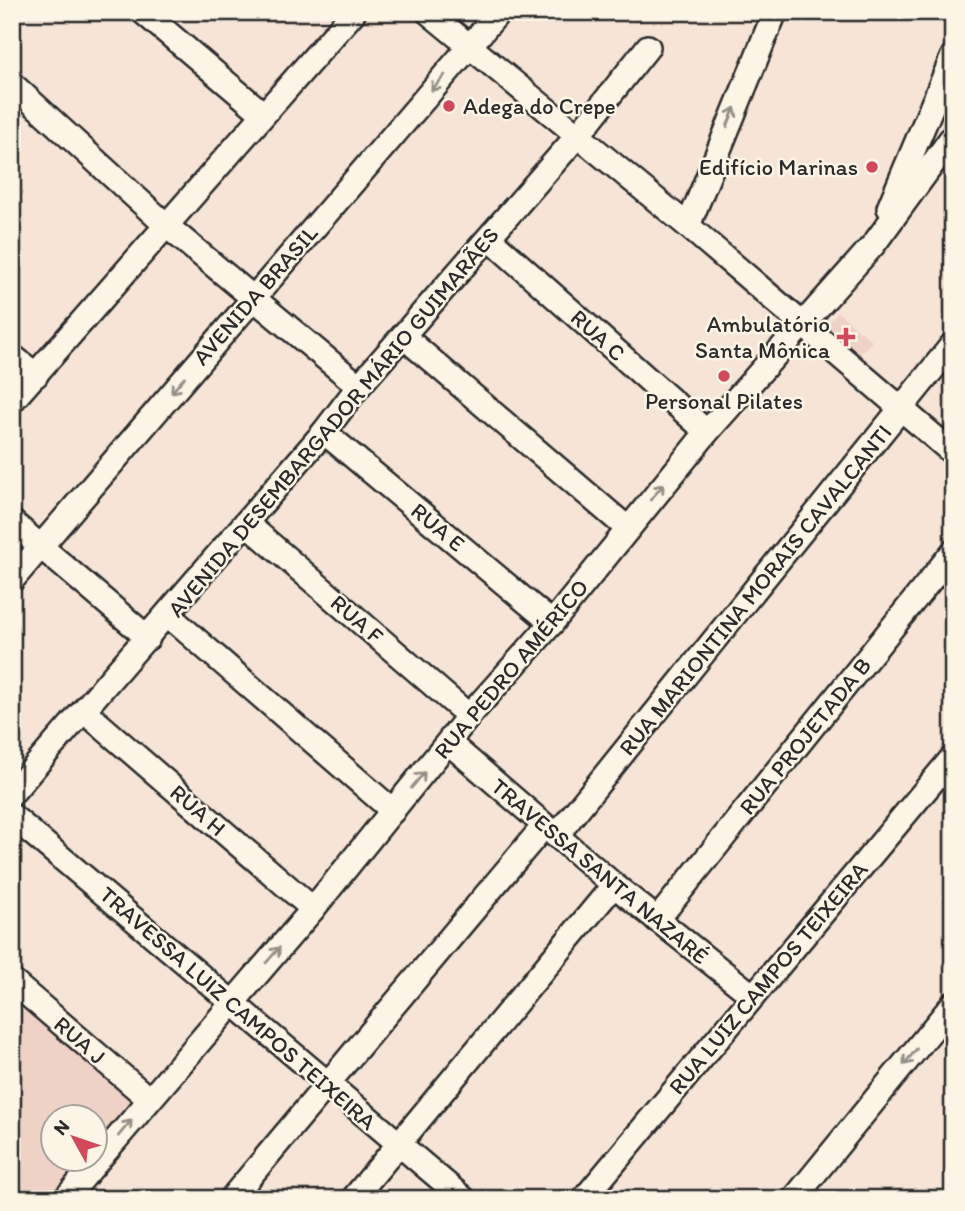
<svg xmlns="http://www.w3.org/2000/svg" width="965" height="1211" font-family="Itim,sans-serif">
  <style>
    .built { fill: #efd2c6 }
    .lines { fill: none; stroke-linecap: round; stroke-linejoin: round }
    .minor-casing { stroke: #2b2b2b; stroke-width: 28 }
    .minor { stroke: #fcf5e5; stroke-width: 23 }
    .oneway { stroke: #949088 }
    .poi-dot { fill: #d1495b; stroke: #fcf5e5; stroke-width: 2.5 }
    .labels { text-anchor: middle; stroke-width: 5; stroke-linejoin: round; paint-order: stroke }
    .poi-label { font-size: 23px; fill: #2b2b2b; stroke: #fcf5e5; text-anchor: end }
    .street-label { font-size: 23px; fill: #2b2b2b; stroke: #fcf5e5 }
  </style>
  <rect width="100%" height="100%" fill="#f6e5d7"/>
  <filter id="ink" filterUnits="userSpaceOnUse"><feTurbulence type="fractalNoise" baseFrequency=".0143" numOctaves="2"/><feDisplacementMap in="SourceGraphic" scale="14" xChannelSelector="R" yChannelSelector="G"/><feConvolveMatrix kernelMatrix="1 2 1 2 8 2 1 2 1" color-interpolation-filters="sRGB"/></filter>
  <g filter="url(#ink)">
    <g class="built">
      <path d="M 838,312 L 872,341 L 853,362 L 820,333 Z"/>
      <path d="M 12,998 L 135,1099 L 95,1147 L 94,1116 L 52,1116 L 52,1158 L 85,1159 L 51,1199 L 12,1199 Z"/>
    </g>
    <g class="lines">
      <defs>
        <g id="minor">
          <path d="M 143,12 L 262,113"/>
          <path d="M 428,12 L 688,226 L 953,453"/>
          <path d="M 12,84 L 168,227 L 359,386"/>
          <path d="M 889,208 L 953,56"/>
          <path d="M 688,226 L 775,12"/>
          <path d="M 489,238 L 707,432"/>
          <path d="M 403,336 L 627,528"/>
          <path d="M 12,356 L 36,375"/>
          <path d="M 12,401 L 354,12"/>
          <path d="M 324,432 L 552,623"/>
          <path d="M 12,522 L 148,638"/>
          <path d="M 246,523 L 469,716"/>
          <path d="M 12,580 L 499,12"/>
          <path d="M 168,615 L 393,811"/>
          <path d="M 84,711 L 313,909"/>
          <path d="M 449,743 L 614,885 L 753,996"/>
          <path d="M 12,793 L 324,432 L 359,386 L 579,134 L 648,47"/>
          <path d="M 12,816 L 464,1199"/>
          <path d="M 556,836 L 953,344"/>
          <path d="M 657,920 L 953,552"/>
          <path d="M 12,981 L 149,1099"/>
          <path d="M 65,1199 L 313,909 L 469,716 L 552,623 L 707,432 L 874,244 L 953,136"/>
          <path d="M 231,1199 L 544,826"/>
          <path d="M 353,1199 L 614,885"/>
          <path d="M 584,1199 L 953,757"/>
          <path d="M 794,1199 L 953,1004"/>
        </g>
      </defs>
      <use href="#minor" class="minor-casing"/>
      <use href="#minor" class="minor"/>
    </g>
    <defs><path id="oneway-shaft" d="M-6 0H5M1.5-3L5.5 0L1.5 3" fill="none" stroke-width="1.6" stroke-linecap="round" stroke-linejoin="round" transform="scale(1.75)"/></defs>
    <g class="oneway">
      <use href="#oneway-shaft" transform="translate(438 83) rotate(131)"/>
      <use href="#oneway-shaft" transform="translate(731 117) rotate(-68)"/>
      <use href="#oneway-shaft" transform="translate(178 385) rotate(130)"/>
      <use href="#oneway-shaft" transform="translate(657 492) rotate(-50)"/>
      <use href="#oneway-shaft" transform="translate(418 780) rotate(-50)"/>
      <use href="#oneway-shaft" transform="translate(273 955) rotate(-49)"/>
      <use href="#oneway-shaft" transform="translate(910 1057) rotate(129)"/>
      <use href="#oneway-shaft" transform="translate(125 1128) rotate(-50)"/>
    </g>
  </g>
  <g class="poi-dot">
    <circle cx="449" cy="106" r="7"/>
    <circle cx="872" cy="167" r="7"/>
    <path d="M842.5 326.5h7v7h7v7h-7v7h-7v-7h-7v-7h7z"/>
    <circle cx="724" cy="376" r="7"/>
  </g>
  <g class="labels">
    <g class="poi-label">
      <text x="463" y="114" text-anchor="start">Adega do Crepe</text>
      <text x="858" y="175">Edifício Marinas</text>
      <text x="830" y="332">Ambulatório<tspan x="830" dy="26">Santa Mônica</tspan></text>
      <text x="724" y="409" text-anchor="middle">Personal Pilates</text>
    </g>
    <g class="street-label">
      <text transform="translate(255 295) rotate(-49)" y="8">AVENIDA BRASIL</text>
      <text transform="translate(598 335) rotate(42)" y="8">RUA C</text>
      <text transform="translate(333 422) rotate(-50)" y="8">AVENIDA DESEMBARGADOR MÁRIO GUIMARÃES</text>
      <text transform="translate(438 527) rotate(40)" y="8">RUA E</text>
      <text transform="translate(755 590) rotate(-51)" y="8">RUA MARIONTINA MORAIS CAVALCANTI</text>
      <text transform="translate(357 619) rotate(41)" y="8">RUA F</text>
      <text transform="translate(511 669) rotate(-50)" y="8">RUA PEDRO AMÉRICO</text>
      <text transform="translate(805 736) rotate(-51)" y="8">RUA PROJETADA B</text>
      <text transform="translate(198 810) rotate(41)" y="8">RUA H</text>
      <text transform="translate(600 871) rotate(40)" y="8">TRAVESSA SANTA NAZARÉ</text>
      <text transform="translate(768 978) rotate(-50)" y="8">RUA LUIZ CAMPOS TEIXEIRA</text>
      <text transform="translate(238 1008) rotate(41)" y="8">TRAVESSA LUIZ CAMPOS TEIXEIRA</text>
      <text transform="translate(80 1040) rotate(41)" y="8">RUA J</text>
    </g>
  </g>
  <rect width="965" height="1211" fill="none" stroke="#fcf5e5" stroke-width="42"/>
  <rect x="21" y="21" width="923" height="1169" fill="none" stroke="#2b2b2b" stroke-width="2.5" filter="url(#ink)"/>
  <g transform="translate(74 1138) rotate(310)"><circle r="33" fill="#fcf5e5" stroke="#a8a49b" stroke-width="2"/>
  <path d="M0-5L12 26L0 18L-12 26Z" fill="#d1495b"/>
  <text y="-10" font-size="19" font-weight="bold" text-anchor="middle" fill="#2b2b2b">N</text>
  </g>
</svg>
